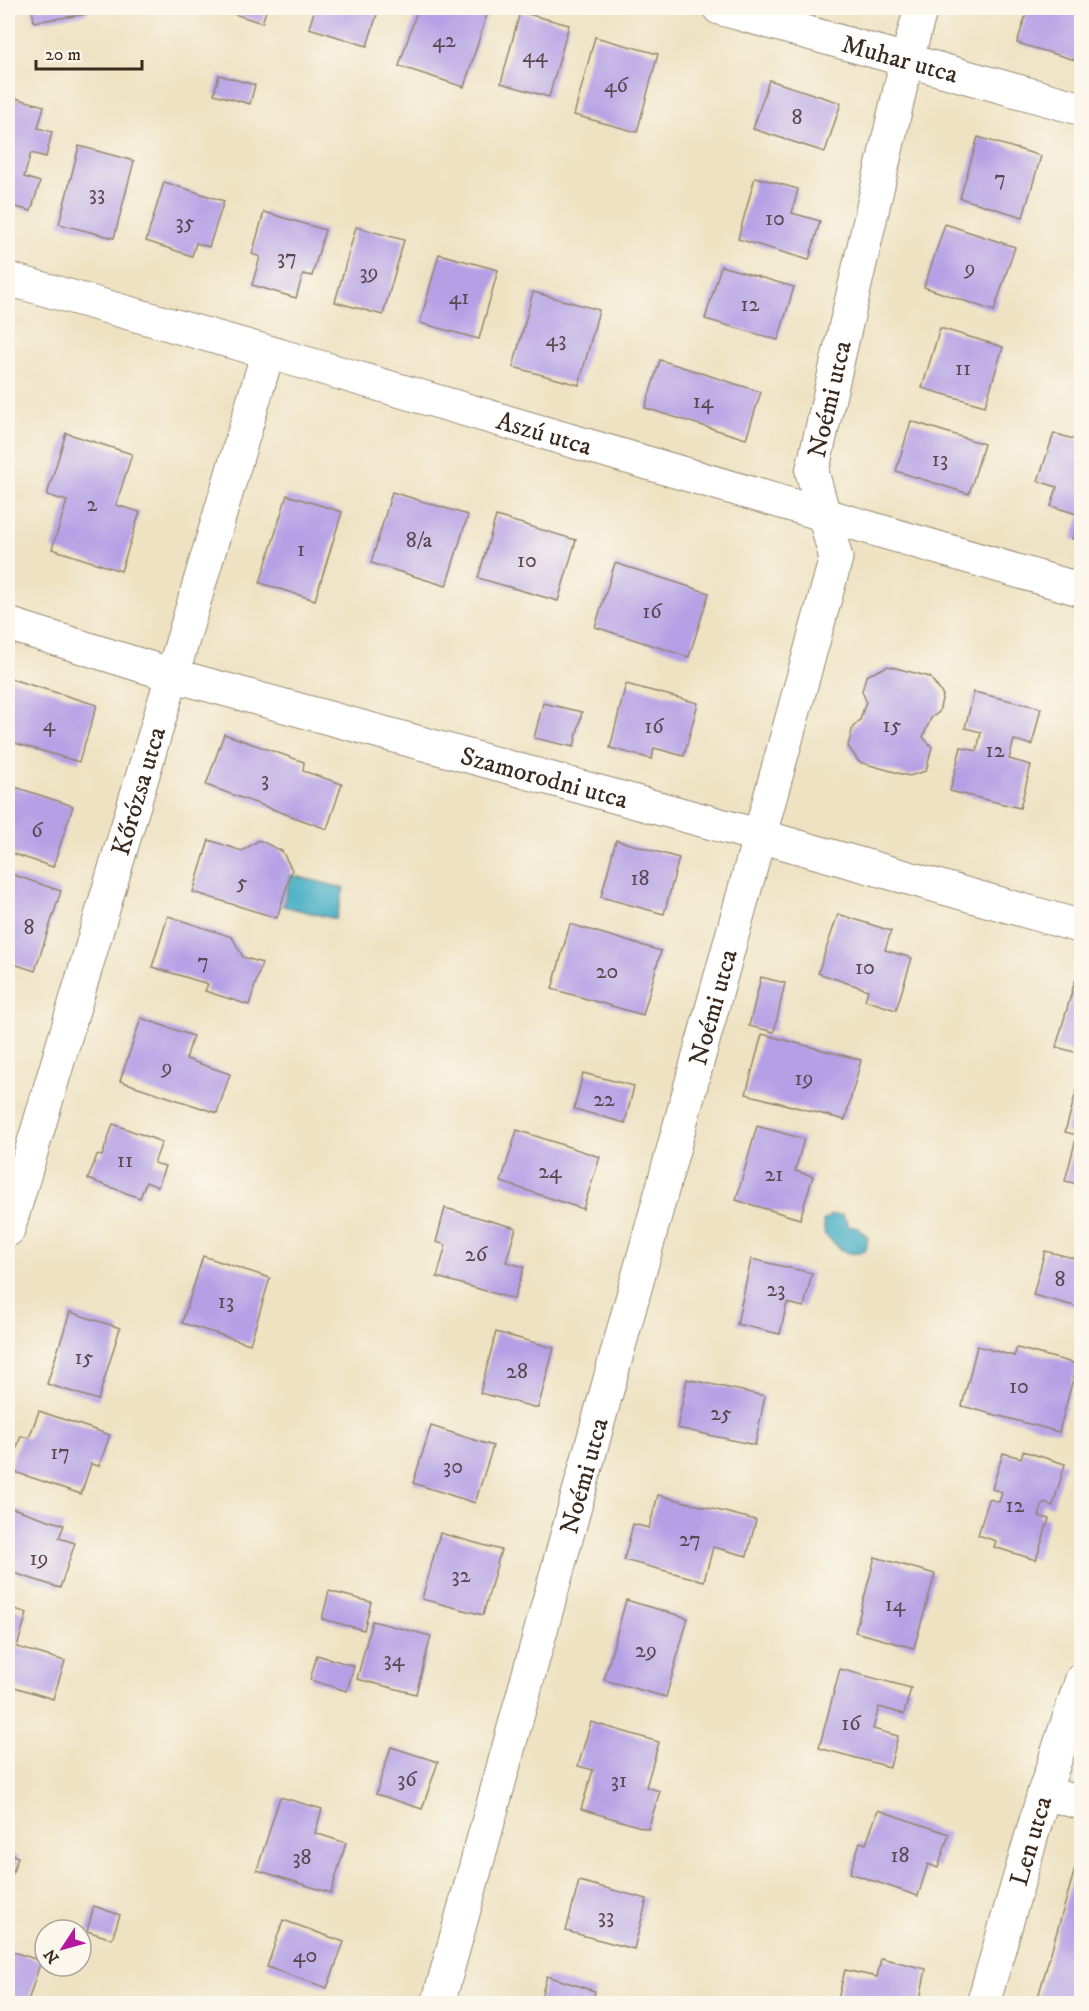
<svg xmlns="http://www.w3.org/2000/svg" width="1089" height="2011" font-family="'IM FELL DW Pica',serif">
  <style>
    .water { fill: #45aec4; stroke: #406c71; stroke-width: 1.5 }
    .building { fill: #b5a0e5 }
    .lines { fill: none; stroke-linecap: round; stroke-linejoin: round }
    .minor-casing { stroke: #948670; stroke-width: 35 }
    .minor { stroke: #fff; stroke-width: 33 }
    .labels { text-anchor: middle; stroke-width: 5; stroke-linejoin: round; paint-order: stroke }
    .number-label { font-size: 22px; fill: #5a4850 }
    .street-label { font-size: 26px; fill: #3b2a1e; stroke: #fbf7ec }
  </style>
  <rect width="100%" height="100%" fill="#fbf7ec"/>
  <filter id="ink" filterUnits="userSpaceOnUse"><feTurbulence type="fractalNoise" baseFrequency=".0167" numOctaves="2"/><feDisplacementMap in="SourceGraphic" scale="12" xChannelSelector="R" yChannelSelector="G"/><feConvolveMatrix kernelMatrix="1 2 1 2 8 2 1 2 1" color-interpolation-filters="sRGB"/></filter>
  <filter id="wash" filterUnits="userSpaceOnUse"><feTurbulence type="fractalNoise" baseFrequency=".008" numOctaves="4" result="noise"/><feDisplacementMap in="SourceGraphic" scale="24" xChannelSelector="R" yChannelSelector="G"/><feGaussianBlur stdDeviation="1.35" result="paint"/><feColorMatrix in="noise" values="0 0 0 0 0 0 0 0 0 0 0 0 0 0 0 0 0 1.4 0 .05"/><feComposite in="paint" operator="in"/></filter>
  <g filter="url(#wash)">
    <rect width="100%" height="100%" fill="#eee2c2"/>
    <g class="water">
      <path d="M 291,875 L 344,888 L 336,919 L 283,906 Z"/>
      <path d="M 831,1215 L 843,1215 L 849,1226 L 859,1228 L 868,1238 L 866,1250 C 846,1260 840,1247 825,1235 L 823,1221 Z"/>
    </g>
    <g id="blocks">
      <g class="building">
        <path d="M 32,8 L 86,8 L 87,14 L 34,22 Z"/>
        <path d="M 216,8 L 267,8 L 262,23 Z"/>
        <path d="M 315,8 L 379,8 L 367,46 L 309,28 Z"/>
        <path d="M 418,8 L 476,8 L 488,11 L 464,87 L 399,66 Z"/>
        <path d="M 1028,8 L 1082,8 L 1082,62 L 1017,43 Z"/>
        <path d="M 520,12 L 569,25 L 549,97 L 501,83 Z"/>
        <path d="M 595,37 L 658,54 L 637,132 L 574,115 Z"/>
        <path d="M 219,75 L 255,85 L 250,104 L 214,94 Z"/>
        <path d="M 769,80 L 841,103 L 825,152 L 753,129 Z"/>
        <path d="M 8,96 L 44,106 L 38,128 L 52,132 L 46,157 L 31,153 L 24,177 L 40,182 L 31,211 L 8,205 Z"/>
        <path d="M 978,137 L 1041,156 L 1023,217 L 960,198 Z"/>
        <path d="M 79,146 L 134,161 L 114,238 L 59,224 Z"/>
        <path d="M 755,177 L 798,189 L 792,213 L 820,221 L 809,260 L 738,239 Z"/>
        <path d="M 164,182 L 224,201 L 209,247 L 196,243 L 192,256 L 146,241 Z"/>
        <path d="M 264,212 L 325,230 L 312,276 L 303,274 L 296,298 L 252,285 L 260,257 L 252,254 Z"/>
        <path d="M 945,224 L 1015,247 L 994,311 L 924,287 Z"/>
        <path d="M 356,227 L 404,240 L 383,315 L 335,302 Z"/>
        <path d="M 439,254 L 498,270 L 479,339 L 420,323 Z"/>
        <path d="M 721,266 L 794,287 L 778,340 L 705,319 Z"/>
        <path d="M 533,292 L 599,310 L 579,385 L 513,367 Z"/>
        <path d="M 940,328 L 1003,347 L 985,406 L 922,388 Z"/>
        <path d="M 660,360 L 761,392 L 746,439 L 645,408 Z"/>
        <path d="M 911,421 L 984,444 L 969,494 L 896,471 Z"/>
        <path d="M 66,433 L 132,454 L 116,505 L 140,512 L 121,571 L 52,549 L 67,501 L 47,495 Z"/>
        <path d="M 1054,433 L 1082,442 L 1082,542 L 1072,539 L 1080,515 L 1051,506 L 1057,487 L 1038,481 Z"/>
        <path d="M 392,492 L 468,515 L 446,586 L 371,563 Z"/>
        <path d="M 287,495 L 342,512 L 315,600 L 260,583 Z"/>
        <path d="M 496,516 L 576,540 L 558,601 L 478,578 Z"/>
        <path d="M 615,563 L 709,593 L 689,657 L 595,627 Z"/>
        <path d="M 888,666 L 930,677 L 943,695 L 939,712 L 931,718 L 923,737 L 932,747 L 926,771 L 909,776 L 859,762 L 848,746 L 853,727 L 860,720 L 866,701 L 862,691 L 866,676 Z"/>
        <path d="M 8,678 L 97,705 L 79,762 L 8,741 Z"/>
        <path d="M 626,684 L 698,703 L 684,756 L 654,748 L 652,759 L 610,748 Z"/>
        <path d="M 974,692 L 1041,708 L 1032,745 L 1014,740 L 1009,759 L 1031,765 L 1020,808 L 950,791 L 961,747 L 977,751 L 981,732 L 965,728 Z"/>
        <path d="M 543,703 L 582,712 L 574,747 L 534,738 Z"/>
        <path d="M 224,734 L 304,762 L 303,771 L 342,784 L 327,829 L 206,785 Z"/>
        <path d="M 12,786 L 73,806 L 53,867 L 8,852 L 8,798 Z"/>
        <path d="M 209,840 L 242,851 L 259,840 L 282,851 L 292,870 L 277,918 L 193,892 Z"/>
        <path d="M 616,840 L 679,858 L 664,914 L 601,897 Z"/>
        <path d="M 8,873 L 61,891 L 35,971 L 8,962 Z"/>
        <path d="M 838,914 L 891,931 L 885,950 L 912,958 L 896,1010 L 865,1000 L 868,990 L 818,973 Z"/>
        <path d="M 168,916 L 232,937 L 243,957 L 262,963 L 249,1005 L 205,991 L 208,984 L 152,967 Z"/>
        <path d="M 570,924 L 661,951 L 643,1015 L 552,989 Z"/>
        <path d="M 761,977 L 785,983 L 774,1032 L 749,1026 Z"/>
        <path d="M 1075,981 L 1082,983 L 1082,1054 L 1056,1047 Z"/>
        <path d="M 141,1018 L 193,1036 L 186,1059 L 230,1074 L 217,1113 L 120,1081 Z"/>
        <path d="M 762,1034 L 861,1060 L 845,1120 L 746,1094 Z"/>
        <path d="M 583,1073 L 634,1086 L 625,1123 L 574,1109 Z"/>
        <path d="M 1077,1089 L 1082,1091 L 1082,1185 L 1065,1181 L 1077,1135 L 1065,1132 Z"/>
        <path d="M 113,1124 L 162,1142 L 154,1163 L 165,1166 L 158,1187 L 146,1182 L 140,1198 L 88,1179 L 97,1155 L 102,1156 Z"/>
        <path d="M 757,1126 L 804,1139 L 795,1171 L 813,1176 L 800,1219 L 736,1200 Z"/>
        <path d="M 517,1130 L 600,1157 L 583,1209 L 501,1182 Z"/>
        <path d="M 445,1208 L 516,1228 L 506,1262 L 524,1267 L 514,1299 L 437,1277 L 446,1245 L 436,1242 Z"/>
        <path d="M 1045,1251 L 1082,1260 L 1082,1308 L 1033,1295 Z"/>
        <path d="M 203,1256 L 270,1278 L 250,1344 L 182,1323 Z"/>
        <path d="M 751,1259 L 812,1273 L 804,1307 L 787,1303 L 780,1334 L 737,1324 Z"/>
        <path d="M 70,1312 L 120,1328 L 98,1400 L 47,1384 Z"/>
        <path d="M 496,1332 L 554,1348 L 538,1408 L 480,1393 Z"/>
        <path d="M 977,1346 L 1014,1356 L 1017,1348 L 1077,1364 L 1059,1432 L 962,1406 Z"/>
        <path d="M 687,1379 L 765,1396 L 755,1445 L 677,1428 Z"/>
        <path d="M 39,1411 L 110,1435 L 99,1466 L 91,1464 L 81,1494 L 9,1470 L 21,1436 L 29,1438 Z"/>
        <path d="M 431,1426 L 493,1446 L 475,1503 L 413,1483 Z"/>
        <path d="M 1023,1451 L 1065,1464 L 1053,1506 L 1043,1503 L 1041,1510 L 1039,1516 L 1049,1519 L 1036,1560 L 994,1547 L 996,1541 L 978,1535 L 989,1499 L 999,1502 L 1002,1492 L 992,1489 L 1003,1453 L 1021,1458 Z"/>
        <path d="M 658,1495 L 756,1520 L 747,1556 L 713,1547 L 704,1581 L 624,1560 L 633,1524 L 649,1528 Z"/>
        <path d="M 12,1508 L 64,1525 L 59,1538 L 75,1543 L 60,1588 L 8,1571 L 8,1523 Z"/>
        <path d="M 440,1533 L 501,1550 L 483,1615 L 422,1599 Z"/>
        <path d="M 875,1557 L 935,1574 L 914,1648 L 855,1632 Z"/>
        <path d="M 329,1591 L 371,1602 L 364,1630 L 322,1619 Z"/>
        <path d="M 626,1600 L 688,1618 L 666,1697 L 604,1680 Z"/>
        <path d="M 8,1607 L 27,1613 L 17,1647 L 65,1661 L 53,1699 L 8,1685 Z"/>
        <path d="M 372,1621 L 431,1636 L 416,1694 L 357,1679 Z"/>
        <path d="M 317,1655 L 354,1666 L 347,1691 L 310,1680 Z"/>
        <path d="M 840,1669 L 911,1688 L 904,1714 L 879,1707 L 873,1729 L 898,1736 L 890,1767 L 819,1748 Z"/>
        <path d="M 591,1722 L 659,1742 L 646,1787 L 660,1791 L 648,1829 L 581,1809 L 593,1770 L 578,1766 Z"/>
        <path d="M 391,1747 L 438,1762 L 422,1809 L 376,1794 Z"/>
        <path d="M 280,1797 L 322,1809 L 315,1833 L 346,1843 L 331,1893 L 257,1870 Z"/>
        <path d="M 878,1810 L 949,1834 L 938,1868 L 928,1864 L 918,1896 L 850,1873 L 860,1842 L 866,1844 Z"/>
        <path d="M 1081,1848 L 1082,2004 L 1036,2004 Z"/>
        <path d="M 8,1853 L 18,1857 L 8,1887 Z"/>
        <path d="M 579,1881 L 647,1899 L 634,1949 L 566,1931 Z"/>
        <path d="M 94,1906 L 120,1915 L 112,1939 L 87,1931 Z"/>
        <path d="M 283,1920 L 344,1942 L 327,1988 L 267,1967 Z"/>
        <path d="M 8,1950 L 41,1961 L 27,2004 L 8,2004 Z"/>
        <path d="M 881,1958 L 926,1969 L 919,2004 L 837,2004 L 845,1970 L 877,1977 Z"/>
        <path d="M 547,1976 L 595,1991 L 592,2004 L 539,2004 Z"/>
        <path d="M 517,1998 L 532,2003 L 532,2004 L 516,2004 Z"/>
        <path d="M 199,1999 L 213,2003 L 213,2004 L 198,2004 Z"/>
      </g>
    </g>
  </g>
  <g filter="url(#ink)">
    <use href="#blocks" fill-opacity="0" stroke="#948670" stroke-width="1.5"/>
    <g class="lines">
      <defs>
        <g id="minor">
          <path id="s1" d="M 719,8 L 1082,109"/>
          <path id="s2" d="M 8,279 L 268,352 L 1082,590"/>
          <path id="s3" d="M 8,624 L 172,675 L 760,836 L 1082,927"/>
          <path id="s4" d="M 8,1230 L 268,352"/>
          <path d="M 1044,1793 L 1082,1803"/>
          <path id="s5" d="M 438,2004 L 836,558 L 812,472 L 907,59 L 921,8"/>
          <path id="s6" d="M 983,2004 L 1044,1793 L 1082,1679"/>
        </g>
      </defs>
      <use href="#minor" class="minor-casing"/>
      <use href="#minor" class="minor"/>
    </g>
  </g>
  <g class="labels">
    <g class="number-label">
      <text x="444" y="47">42</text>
      <text x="535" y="62">44</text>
      <text x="616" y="92">46</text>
      <text x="797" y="124">8</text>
      <text x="1000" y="185">7</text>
      <text x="97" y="200">33</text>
      <text x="775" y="225">10</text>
      <text x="185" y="229">35</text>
      <text x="287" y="264">37</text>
      <text x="970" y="275">9</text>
      <text x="369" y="279">39</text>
      <text x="459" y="304">41</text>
      <text x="750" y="311">12</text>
      <text x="556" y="346">43</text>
      <text x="963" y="375">11</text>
      <text x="703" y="408">14</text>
      <text x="940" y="466">13</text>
      <text x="92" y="511">2</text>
      <text x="419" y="547">8/a</text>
      <text x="301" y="556">1</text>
      <text x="527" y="567">10</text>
      <text x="652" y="618">16</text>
      <text x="49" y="731">4</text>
      <text x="892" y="732">15</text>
      <text x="654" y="733">16</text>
      <text x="995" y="757">12</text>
      <text x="265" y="786">3</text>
      <text x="37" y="837">6</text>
      <text x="640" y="885">18</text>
      <text x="242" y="889">5</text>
      <text x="29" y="934">8</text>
      <text x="203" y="968">7</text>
      <text x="865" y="974">10</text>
      <text x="607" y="978">20</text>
      <text x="167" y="1074">9</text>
      <text x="804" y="1085">19</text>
      <text x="604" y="1106">22</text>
      <text x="125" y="1167">11</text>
      <text x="550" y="1178">24</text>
      <text x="774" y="1181">21</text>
      <text x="476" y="1261">26</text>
      <text x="1060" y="1286">8</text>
      <text x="776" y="1296">23</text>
      <text x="226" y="1308">13</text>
      <text x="84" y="1364">15</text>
      <text x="517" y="1378">28</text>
      <text x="1019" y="1393">10</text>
      <text x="721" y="1420">25</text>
      <text x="60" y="1459">17</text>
      <text x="453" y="1473">30</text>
      <text x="1015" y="1512">12</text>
      <text x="690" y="1546">27</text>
      <text x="39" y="1565">19</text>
      <text x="461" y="1582">32</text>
      <text x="895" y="1611">14</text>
      <text x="646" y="1657">29</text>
      <text x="394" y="1666">34</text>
      <text x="851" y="1730">16</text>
      <text x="407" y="1786">36</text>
      <text x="619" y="1787">31</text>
      <text x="900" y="1862">18</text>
      <text x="302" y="1864">38</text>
      <text x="606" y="1923">33</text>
      <text x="305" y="1962">40</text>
    </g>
    <g class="street-label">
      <text dy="9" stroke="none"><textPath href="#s1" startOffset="188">Muhar utca</textPath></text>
      <text dy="9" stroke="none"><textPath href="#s5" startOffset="1664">Noémi utca</textPath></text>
      <text dy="9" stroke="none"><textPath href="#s2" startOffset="558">Aszú utca</textPath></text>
      <text dy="9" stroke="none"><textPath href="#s3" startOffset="558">Szamorodni utca</textPath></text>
      <text dy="9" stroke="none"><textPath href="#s4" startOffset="458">Kőrózsa utca</textPath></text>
      <text dy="9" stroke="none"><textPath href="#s5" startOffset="1034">Noémi utca</textPath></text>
      <text dy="9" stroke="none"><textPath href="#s5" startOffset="548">Noémi utca</textPath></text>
      <text dy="9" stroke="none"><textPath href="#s6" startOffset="170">Len utca</textPath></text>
    </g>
  </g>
  <rect width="1089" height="2011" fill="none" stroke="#fbf7ec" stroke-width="30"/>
  <g transform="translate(63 1948) rotate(234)"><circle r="28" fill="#fbf7ec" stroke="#aea59a" stroke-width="1.5"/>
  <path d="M0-4.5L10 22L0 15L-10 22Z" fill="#b5179e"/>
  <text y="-9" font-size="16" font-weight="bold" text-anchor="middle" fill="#3b2a1e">N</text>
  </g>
  <path d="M36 60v9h106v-9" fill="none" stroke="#3b2a1e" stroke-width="3"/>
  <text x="45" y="60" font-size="18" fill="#3b2a1e" stroke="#fbf7ec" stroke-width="4.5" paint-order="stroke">20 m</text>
</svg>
